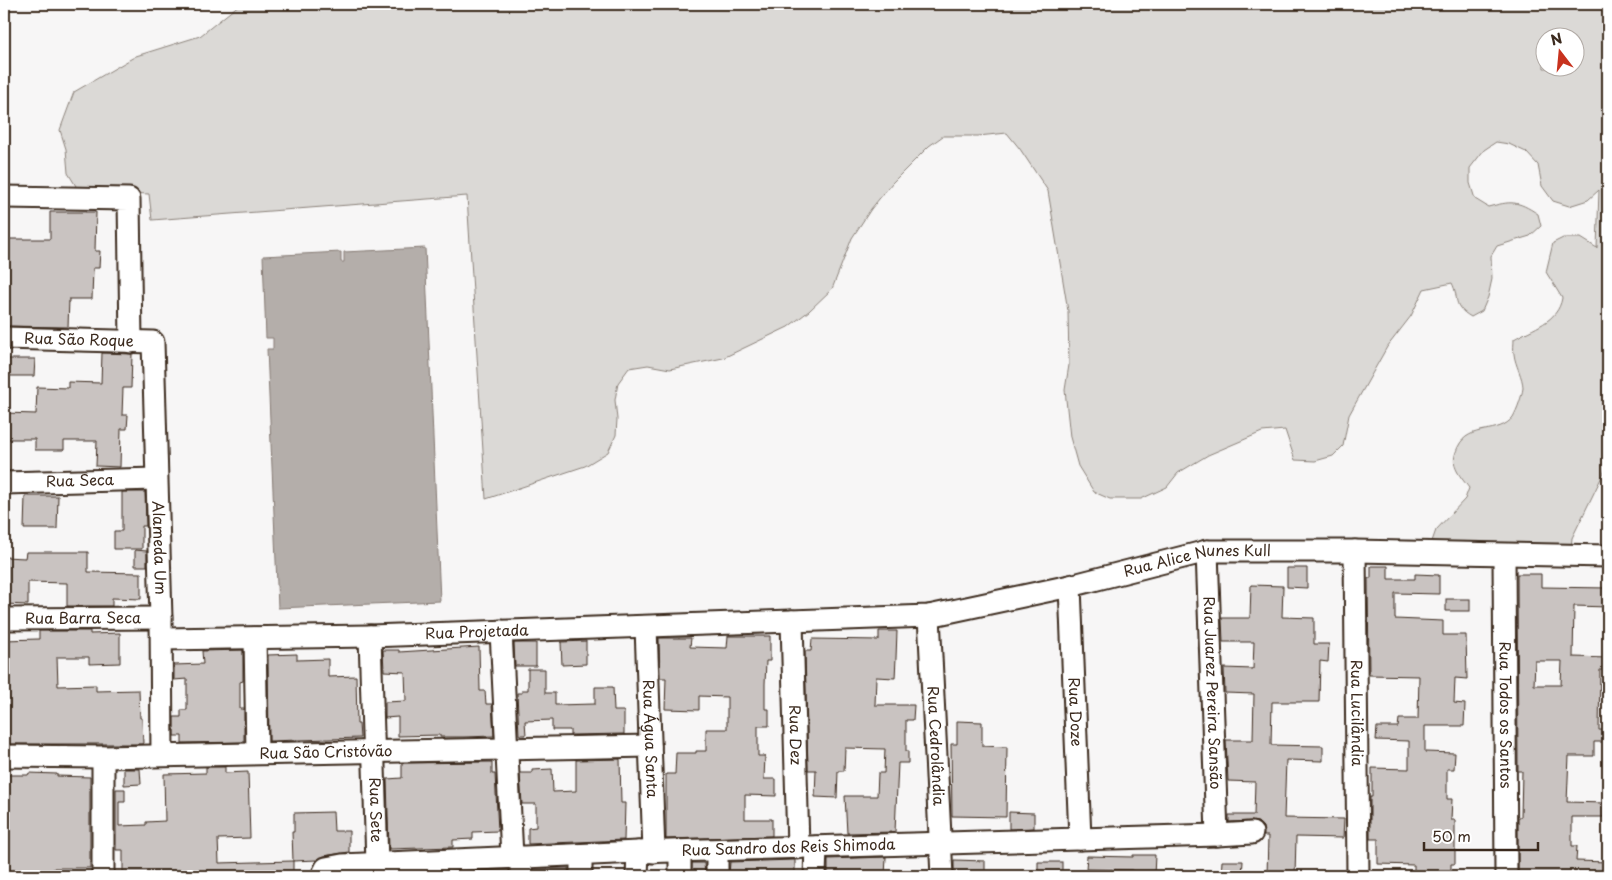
<svg xmlns="http://www.w3.org/2000/svg" width="1612" height="880" font-family="'Playpen Sans',sans-serif">
  <style>
    .green { fill: #dbd9d6; stroke: #8b827a; fill-rule: evenodd }
    .water { fill: #b4aeaa; stroke: #847972 }
    .building { fill: #c9c3c1; stroke: #3b2a1e; fill-rule: evenodd }
    .lines { fill: none; stroke-linecap: round; stroke-linejoin: round }
    .minor-casing { stroke: #3b2a1e; stroke-width: 25 }
    .minor { stroke: #fff; stroke-width: 21 }
    .labels { text-anchor: middle; stroke-width: 4.5; stroke-linejoin: round; paint-order: stroke }
    .street-label { font-size: 15px; fill: #3b2a1e; stroke: #fff }
  </style>
  <rect width="100%" height="100%" fill="#f7f6f6"/>
  <filter id="ink" filterUnits="userSpaceOnUse"><feTurbulence type="fractalNoise" baseFrequency=".02" numOctaves="2"/><feDisplacementMap in="SourceGraphic" scale="10" xChannelSelector="R" yChannelSelector="G"/><feConvolveMatrix kernelMatrix="1 2 1 2 8 2 1 2 1" color-interpolation-filters="sRGB"/></filter>
  <g filter="url(#ink)">
    <path class="green" d="M 240,4 L 1608,4 L 1608,464 L 1572,538 L 1571,549 L 1430,547 L 1436,530 L 1465,499 L 1469,488 C 1458,473 1449,465 1458,447 C 1469,423 1499,436 1513,417 C 1517,410 1522,396 1523,388 C 1523,377 1515,365 1514,354 C 1513,349 1514,344 1514,339 C 1533,328 1558,322 1562,298 L 1546,272 L 1553,243 L 1563,238 L 1581,238 L 1597,248 L 1599,190 L 1588,200 L 1569,206 L 1553,201 L 1542,186 L 1538,165 L 1526,152 L 1509,144 L 1496,142 L 1484,150 L 1470,168 L 1470,183 L 1475,199 L 1488,207 C 1511,201 1517,200 1538,214 L 1541,226 L 1530,236 L 1497,246 L 1491,256 L 1492,279 L 1488,297 L 1482,311 L 1471,317 C 1451,305 1460,299 1452,283 L 1424,289 L 1411,316 L 1387,347 L 1349,415 L 1343,446 L 1333,456 L 1315,461 L 1295,460 L 1285,430 L 1262,432 L 1208,455 L 1178,473 L 1167,487 L 1141,499 L 1110,499 L 1094,492 L 1078,466 L 1070,437 L 1065,390 L 1069,365 L 1068,311 L 1048,191 L 1020,149 L 1007,133 L 978,136 L 943,136 L 929,146 L 892,183 L 871,209 L 852,238 L 832,289 L 809,311 L 788,327 L 723,358 L 670,369 L 648,365 L 629,368 L 618,383 L 615,400 L 617,419 L 616,435 L 608,452 L 585,466 L 486,499 L 467,196 L 152,220 L 149,194 L 79,191 L 68,173 L 66,149 L 60,130 L 74,92 L 136,56 L 200,36 ZM 1544,38 L 1574,38 L 1574,68 L 1544,68 Z"/>
    <path class="water" d="M 425,248 L 440,601 L 278,608 L 267,349 L 273,349 L 273,338 L 266,338 L 263,256 L 341,252 L 341,262 L 344,262 L 344,252 Z"/>
    <g class="building">
      <path d="M 50,212 L 96,212 L 95,251 L 100,251 L 99,268 L 93,268 L 92,299 L 69,299 L 68,327 L 4,326 L 4,239 L 50,239 Z"/>
      <path d="M 102,353 L 132,354 L 131,388 L 123,388 L 122,415 L 128,415 L 127,429 L 121,429 L 120,467 L 96,466 L 97,441 L 64,441 L 64,450 L 35,450 L 35,439 L 4,439 L 4,413 L 36,414 L 37,387 L 68,388 L 68,382 L 101,383 Z"/>
      <path d="M 6,359 L 35,359 L 34,376 L 6,376 Z"/>
      <path d="M 122,492 L 145,492 L 146,526 L 142,526 L 142,549 L 114,549 L 114,531 L 122,531 Z"/>
      <path d="M 25,496 L 58,496 L 57,529 L 24,529 Z"/>
      <path d="M 135,550 L 147,551 L 147,566 L 135,566 Z"/>
      <path d="M 26,552 L 88,552 L 88,572 L 141,573 L 141,599 L 112,598 L 112,606 L 67,606 L 67,583 L 28,582 L 28,605 L 4,604 L 4,557 L 25,558 Z"/>
      <path d="M 1371,566 L 1388,566 L 1388,579 L 1415,579 L 1415,574 L 1439,575 L 1439,594 L 1395,593 L 1395,619 L 1443,621 L 1443,635 L 1466,635 L 1467,679 L 1455,678 L 1454,703 L 1465,704 L 1464,726 L 1425,726 L 1425,752 L 1455,753 L 1454,769 L 1447,769 L 1447,799 L 1452,799 L 1451,820 L 1455,820 L 1455,864 L 1451,864 L 1451,876 L 1414,876 L 1414,865 L 1378,864 L 1378,839 L 1370,839 L 1370,797 L 1372,797 L 1372,768 L 1409,769 L 1409,741 L 1376,740 L 1377,727 L 1398,727 L 1399,719 L 1418,719 L 1419,676 L 1369,675 L 1368,578 L 1371,578 Z"/>
      <path d="M 1287,568 L 1307,568 L 1307,588 L 1287,587 Z"/>
      <path d="M 1517,574 L 1541,574 L 1541,587 L 1608,588 L 1608,607 L 1574,606 L 1573,657 L 1608,658 L 1608,670 L 1600,670 L 1599,730 L 1608,730 L 1608,742 L 1594,742 L 1594,756 L 1569,756 L 1567,802 L 1605,803 L 1604,817 L 1572,817 L 1572,846 L 1577,846 L 1576,861 L 1608,862 L 1607,876 L 1518,876 L 1518,817 L 1521,817 L 1522,771 L 1518,771 ZM 1535,661 L 1562,661 L 1561,685 L 1534,685 Z"/>
      <path d="M 1251,585 L 1283,586 L 1282,617 L 1314,618 L 1314,644 L 1329,644 L 1328,662 L 1320,661 L 1319,702 L 1272,702 L 1271,745 L 1323,746 L 1323,761 L 1286,760 L 1284,818 L 1344,819 L 1343,838 L 1296,837 L 1295,876 L 1267,876 L 1268,836 L 1264,836 L 1263,827 L 1258,822 L 1251,821 L 1229,822 L 1229,815 L 1254,815 L 1255,782 L 1228,781 L 1226,740 L 1253,740 L 1254,694 L 1225,693 L 1224,668 L 1253,669 L 1254,642 L 1223,642 L 1222,618 L 1250,618 Z"/>
      <rect x="1446" y="599" width="24" height="12"/>
      <path d="M 39,631 L 90,631 L 90,634 L 120,633 L 120,663 L 89,664 L 89,657 L 57,657 L 58,686 L 96,685 L 96,691 L 139,690 L 140,718 L 142,718 L 143,744 L 4,744 L 4,640 L 39,639 Z"/>
      <path d="M 879,631 L 897,631 L 896,658 L 895,678 L 876,677 L 875,705 L 914,705 L 913,720 L 906,720 L 906,751 L 908,751 L 908,763 L 898,763 L 895,832 L 847,833 L 845,796 L 877,796 L 878,773 L 884,773 L 885,749 L 845,748 L 844,771 L 838,771 L 837,798 L 815,797 L 816,770 L 808,770 L 805,651 L 811,651 L 812,639 L 879,640 Z"/>
      <path d="M 728,636 L 770,636 L 770,661 L 766,661 L 765,684 L 765,709 L 769,709 L 769,726 L 758,726 L 758,756 L 765,756 L 764,779 L 776,779 L 776,796 L 745,795 L 745,819 L 772,819 L 772,836 L 666,839 L 666,774 L 675,774 L 676,753 L 696,753 L 696,751 L 706,751 L 706,729 L 727,729 L 727,697 L 699,696 L 699,710 L 665,709 L 666,678 L 660,678 L 659,638 L 691,638 L 690,647 L 727,648 Z"/>
      <path d="M 586,641 L 586,664 L 562,665 L 561,642 Z"/>
      <path d="M 514,643 L 536,643 L 536,666 L 515,666 Z"/>
      <path d="M 479,647 L 480,691 L 485,691 L 486,704 L 492,704 L 494,736 L 464,737 L 440,737 L 440,735 L 398,736 L 398,717 L 385,718 L 385,702 L 406,701 L 405,672 L 384,671 L 383,650 L 399,650 L 399,652 Z"/>
      <path d="M 243,650 L 243,681 L 240,682 L 240,709 L 244,709 L 244,742 L 182,743 L 182,736 L 174,736 L 174,717 L 181,717 L 181,710 L 187,710 L 187,679 L 174,680 L 174,665 L 203,664 L 202,651 Z"/>
      <path d="M 297,654 L 297,660 L 328,659 L 328,677 L 356,676 L 357,724 L 359,724 L 360,738 L 269,741 L 268,655 Z"/>
      <path d="M 528,669 L 545,669 L 545,693 L 555,693 L 555,705 L 595,704 L 595,687 L 613,687 L 614,711 L 624,711 L 624,734 L 570,735 L 570,730 L 552,730 L 552,720 L 525,721 L 526,735 L 519,735 L 517,693 L 522,693 L 522,690 L 528,690 Z"/>
      <path d="M 957,721 L 982,722 L 982,746 L 1007,747 L 1006,817 L 952,816 L 951,744 L 957,744 Z"/>
      <path d="M 620,759 L 621,803 L 625,803 L 624,840 L 528,844 L 528,828 L 536,827 L 536,804 L 522,804 L 520,773 L 532,773 L 532,770 L 552,769 L 553,792 L 576,791 L 576,760 Z"/>
      <path d="M 492,762 L 492,774 L 495,774 L 498,831 L 473,832 L 473,839 L 453,840 L 453,847 L 389,849 L 387,779 L 402,778 L 402,763 Z"/>
      <path d="M 206,767 L 225,767 L 225,773 L 248,772 L 250,838 L 218,839 L 219,863 L 293,861 L 293,876 L 123,876 L 123,850 L 116,850 L 116,789 L 125,789 L 125,802 L 119,802 L 119,826 L 146,825 L 146,822 L 165,821 L 164,774 L 206,773 Z"/>
      <path d="M 124,769 L 140,769 L 141,784 L 124,785 Z"/>
      <path d="M 29,773 L 57,774 L 57,776 L 90,777 L 90,868 L 54,868 L 54,876 L 4,876 L 4,775 L 28,775 Z"/>
      <path d="M 333,812 L 334,831 L 349,831 L 349,852 L 324,856 L 317,860 L 293,861 L 292,832 L 294,832 L 294,813 Z"/>
      <path d="M 1009,812 L 1034,813 L 1034,828 L 1009,829 Z"/>
      <path d="M 1133,855 L 1155,855 L 1154,876 L 1132,876 L 1133,870 L 1086,869 L 1087,856 L 1133,857 Z"/>
      <path d="M 886,857 L 885,876 L 828,875 L 828,859 Z"/>
      <path d="M 795,860 L 795,876 L 729,876 L 730,862 Z"/>
      <path d="M 954,860 L 985,861 L 985,876 L 954,876 Z"/>
      <path d="M 1222,861 L 1243,861 L 1242,876 L 1221,876 Z"/>
      <rect x="1038" y="862" width="24" height="14"/>
      <path d="M 692,863 L 704,863 L 705,876 L 692,876 Z"/>
      <path d="M 568,868 L 569,876 L 534,876 L 534,869 Z"/>
    </g>
    <g class="lines">
      <defs>
        <g id="minor">
          <path d="M 4,197 L 129,199 L 131,342"/>
          <path id="s1" d="M 4,338 L 153,342 L 161,618 L 162,755"/>
          <path id="s2" d="M 4,483 L 156,479"/>
          <path id="s3" d="M 1207,551 L 1217,835"/>
          <path id="s4" d="M 1355,551 L 1358,876"/>
          <path id="s5" d="M 1504,555 L 1506,876"/>
          <path id="s6" d="M 1070,586 L 1080,839"/>
          <path id="s7" d="M 929,616 L 942,876"/>
          <path id="s8" d="M 4,619 L 161,618"/>
          <path id="s9" d="M 792,621 L 798,848"/>
          <path id="s10" d="M 646,627 L 654,852"/>
          <path d="M 501,631 L 512,857"/>
          <path id="s11" d="M 370,636 L 377,864"/>
          <path d="M 255,638 L 257,753"/>
          <path id="s12" d="M 162,639 L 370,636 L 929,616 L 1070,586 L 1207,551 L 1355,551 L 1608,556"/>
          <path id="s13" d="M 4,756 L 103,757 L 650,746"/>
          <path d="M 103,757 L 103,876"/>
          <path d="M 717,851 L 717,876"/>
          <path d="M 680,852 L 680,876"/>
          <path id="s14" d="M 322,876 L 326,868 L 342,865 L 638,852 L 1217,835 L 1252,833"/>
          <path d="M 521,876 L 521,857"/>
          <path d="M 581,876 L 581,856"/>
          <path d="M 637,876 L 638,852"/>
          <path d="M 815,876 L 816,847"/>
        </g>
      </defs>
      <use href="#minor" class="minor-casing"/>
      <use href="#minor" class="minor"/>
    </g>
  </g>
  <g class="labels">
    <g class="street-label">
      <text dy="5" stroke="none"><textPath href="#s1" startOffset="75">Rua São Roque</textPath></text>
      <text dy="5" stroke="none"><textPath href="#s2" startOffset="76">Rua Seca</textPath></text>
      <text dy="5" stroke="none"><textPath href="#s1" startOffset="355">Alameda Um</textPath></text>
      <text dy="5" stroke="none"><textPath href="#s12" startOffset="1042">Rua Alice Nunes Kull</textPath></text>
      <text dy="5" stroke="none"><textPath href="#s8" startOffset="79">Rua Barra Seca</textPath></text>
      <text dy="5" stroke="none"><textPath href="#s12" startOffset="315">Rua Projetada</textPath></text>
      <text dy="5" stroke="none"><textPath href="#s3" startOffset="142">Rua Juarez Pereira Sansão</textPath></text>
      <text dy="5" stroke="none"><textPath href="#s6" startOffset="126">Rua Doze</textPath></text>
      <text dy="5" stroke="none"><textPath href="#s4" startOffset="162">Rua Lucilândia</textPath></text>
      <text dy="5" stroke="none"><textPath href="#s5" startOffset="160">Rua Todos os Santos</textPath></text>
      <text dy="5" stroke="none"><textPath href="#s9" startOffset="114">Rua Dez</textPath></text>
      <text dy="5" stroke="none"><textPath href="#s10" startOffset="112">Rua Água Santa</textPath></text>
      <text dy="5" stroke="none"><textPath href="#s7" startOffset="130">Rua Cedrolândia</textPath></text>
      <text dy="5" stroke="none"><textPath href="#s13" startOffset="322">Rua São Cristóvão</textPath></text>
      <text dy="5" stroke="none"><textPath href="#s11" startOffset="174">Rua Sete</textPath></text>
      <text dy="5" stroke="none"><textPath href="#s14" startOffset="472">Rua Sandro dos Reis Shimoda</textPath></text>
    </g>
  </g>
  <rect width="1612" height="880" fill="none" stroke="#fff" stroke-width="20"/>
  <rect x="10" y="10" width="1592" height="860" fill="none" stroke="#3b2a1e" stroke-width="2" filter="url(#ink)"/>
  <g transform="translate(1560 52) rotate(344)"><circle r="24" fill="#ffffff" stroke="#b1aaa5"/>
  <path d="M0-4L9 19L0 12L-9 19Z" fill="#c8321e"/>
  <text y="-8" font-size="14" font-weight="bold" text-anchor="middle" fill="#3b2a1e">N</text>
  </g>
  <path d="M1424 842v8h114v-8" fill="none" stroke="#3b2a1e" stroke-width="2.5"/>
  <text x="1432" y="842" font-size="15" fill="#3b2a1e" stroke="#ffffff" stroke-width="4" paint-order="stroke">50 m</text>
</svg>
